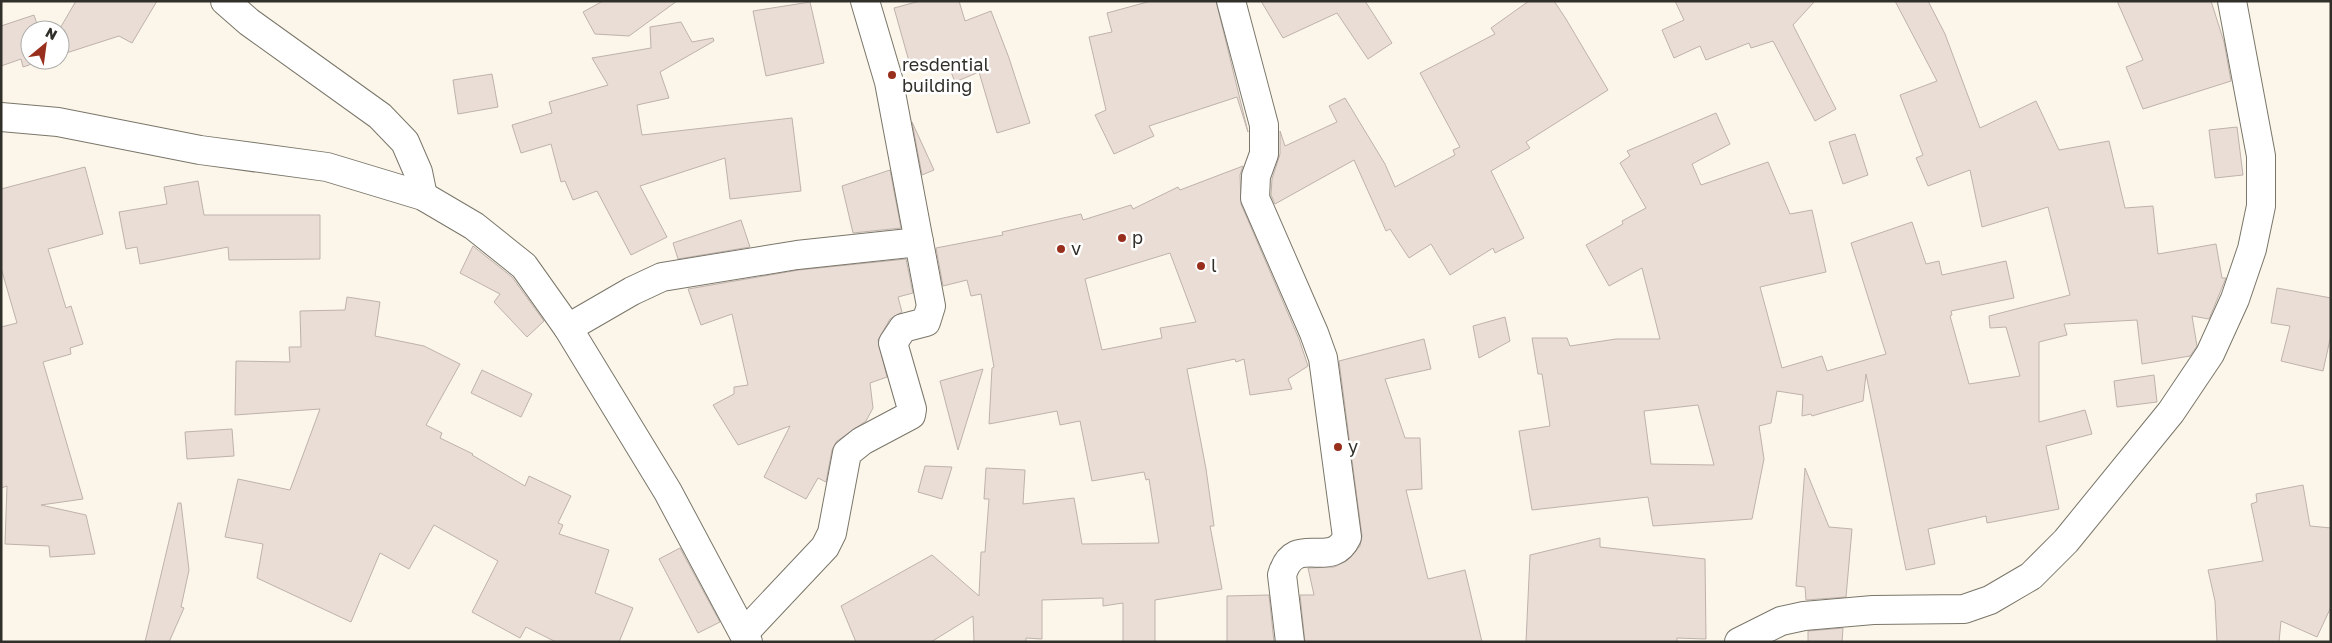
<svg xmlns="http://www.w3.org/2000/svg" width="2332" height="643" font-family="'Golos Text',sans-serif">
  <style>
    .building { fill: #eaddd6; stroke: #bfb2ac; fill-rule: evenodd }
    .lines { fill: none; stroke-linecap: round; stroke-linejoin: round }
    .street-casing { stroke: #7a766a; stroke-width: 30 }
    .secondary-casing { stroke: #7a766a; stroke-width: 30 }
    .street { stroke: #fff; stroke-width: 28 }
    .secondary { stroke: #fff; stroke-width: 28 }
    .poi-dot { fill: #982e1c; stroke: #fff; stroke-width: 2 }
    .labels { text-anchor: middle; stroke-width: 5; stroke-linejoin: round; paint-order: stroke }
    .poi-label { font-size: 18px; fill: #312f2a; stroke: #fff; text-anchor: start }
  </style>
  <rect width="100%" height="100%" fill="#fbf6e9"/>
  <g class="building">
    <path d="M 76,1 L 157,1 L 132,43 L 119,36 L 60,55 L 59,30 Z"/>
    <path d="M 603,1 L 677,1 L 629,36 L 595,34 L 583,12 Z"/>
    <path d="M 920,1 L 959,1 L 965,21 L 991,11 L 1009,58 L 1030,123 L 997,133 L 979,72 L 955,82 L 947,62 L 912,72 L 894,8 Z"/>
    <path d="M 1151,1 L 1216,1 L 1248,132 L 1237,97 L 1149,126 L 1154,136 L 1114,154 L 1095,115 L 1106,110 L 1089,37 L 1112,32 L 1107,13 Z"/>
    <path d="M 1261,1 L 1365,1 L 1392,43 L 1368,59 L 1337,13 L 1283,38 Z"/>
    <path d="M 1529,1 L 1554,1 L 1566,19 L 1608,90 L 1526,142 L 1530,148 L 1491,171 L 1524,238 L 1495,253 L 1493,248 L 1450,275 L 1431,244 L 1409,258 L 1390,229 L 1386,231 L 1354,160 L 1275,204 L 1271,195 L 1272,179 L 1280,154 L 1280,131 L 1285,146 L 1337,122 L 1329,106 L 1345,98 L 1385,164 L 1395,187 L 1455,155 L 1453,150 L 1460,147 L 1420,73 L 1495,34 L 1491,28 Z"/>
    <path d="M 1675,1 L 1815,1 L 1793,25 L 1836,109 L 1815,121 L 1773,41 L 1751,48 L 1749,43 L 1706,60 L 1700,46 L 1674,58 L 1662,30 L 1684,20 Z"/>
    <path d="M 1895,1 L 1928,1 L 1945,34 L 1980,128 L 2036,101 L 2059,150 L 2109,141 L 2125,208 L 2153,206 L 2158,254 L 2216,244 L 2222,278 L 2226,278 L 2209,319 L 2192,316 L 2197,346 L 2190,356 L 2142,364 L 2137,320 L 2064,324 L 2067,335 L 2039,342 L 2039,422 L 2085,410 L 2092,434 L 2046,446 L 2059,509 L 1987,523 L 1986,516 L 1928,529 L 1935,564 L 1906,570 L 1866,374 L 1863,401 L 1812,416 L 1811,414 L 1802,416 L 1803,395 L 1777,391 L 1771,423 L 1759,426 L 1764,459 L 1752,519 L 1653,526 L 1648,497 L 1532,510 L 1519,431 L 1550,426 L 1542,374 L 1538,374 L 1532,338 L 1567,338 L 1570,346 L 1616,339 L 1660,339 L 1642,268 L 1609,286 L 1586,245 L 1623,224 L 1622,221 L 1646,208 L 1620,163 L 1630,156 L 1627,151 L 1716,113 L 1730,144 L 1692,164 L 1701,185 L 1768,162 L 1790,214 L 1812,210 L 1826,272 L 1760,287 L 1782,368 L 1822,356 L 1827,371 L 1886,354 L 1851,243 L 1912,222 L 1926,264 L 1939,261 L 1942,275 L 2006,261 L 2014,298 L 1951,311 L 1952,315 L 1950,316 L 1969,384 L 2020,376 L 2006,327 L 1990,328 L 1989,316 L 2070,295 L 2048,207 L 1982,227 L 1970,170 L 1928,186 L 1916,158 L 1923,155 L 1900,95 L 1937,81 ZM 1698,405 L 1714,465 L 1651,464 L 1644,411 Z"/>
    <path d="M 2117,1 L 2211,1 L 2224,42 L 2231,81 L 2143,109 L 2126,67 L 2143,60 Z"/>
    <path d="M 810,2 L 824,63 L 766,76 L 753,11 Z"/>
    <path d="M 34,15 L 39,30 L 30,30 L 30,60 L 44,60 L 23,67 L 21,59 L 1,66 L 1,26 Z"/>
    <path d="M 681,22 L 692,42 L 713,38 L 714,41 L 660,72 L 669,98 L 637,105 L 642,135 L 792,118 L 801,191 L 730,199 L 725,158 L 640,186 L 667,237 L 631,255 L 597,191 L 573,200 L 565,181 L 561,182 L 551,144 L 521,153 L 512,125 L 552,113 L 549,102 L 608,85 L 592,58 L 651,48 L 650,27 Z"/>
    <path d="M 492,74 L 498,107 L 458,114 L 453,80 Z"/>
    <path d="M 912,122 L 934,170 L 922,175 Z"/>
    <path d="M 2237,127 L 2243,175 L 2215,178 L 2209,130 Z"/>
    <path d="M 1855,134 L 1868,175 L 1843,184 L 1829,142 Z"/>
    <path d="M 1243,166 L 1240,175 L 1241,204 L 1299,339 L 1308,366 L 1288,379 L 1292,389 L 1250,395 L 1244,359 L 1236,362 L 1235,359 L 1187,369 L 1206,469 L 1214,526 L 1210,526 L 1222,589 L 1155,600 L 1155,642 L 1123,642 L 1123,603 L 1103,606 L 1103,598 L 1042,600 L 1042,639 L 1026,638 L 1026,642 L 974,642 L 973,616 L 931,642 L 856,642 L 841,606 L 932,555 L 979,596 L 981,552 L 985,552 L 989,499 L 984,499 L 986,468 L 1025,470 L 1023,504 L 1074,498 L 1082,544 L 1159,543 L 1149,479 L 1146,480 L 1144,472 L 1092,481 L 1080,421 L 1060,425 L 1057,411 L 989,424 L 992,368 L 994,367 L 981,294 L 971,296 L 967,280 L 943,286 L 936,248 L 1003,235 L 1002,232 L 1081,214 L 1083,220 L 1131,205 L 1133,209 L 1178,187 L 1180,190 ZM 1170,253 L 1196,322 L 1160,328 L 1162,338 L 1102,350 L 1085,279 Z"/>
    <path d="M 85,167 L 103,234 L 48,249 L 66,308 L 71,306 L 83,344 L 70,348 L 71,354 L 43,362 L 83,499 L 41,505 L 86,515 L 95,554 L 50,557 L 49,546 L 5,544 L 7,486 L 1,488 L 1,327 L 17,323 L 1,268 L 1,189 Z"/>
    <path d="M 890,170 L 901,228 L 853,233 L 842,186 Z"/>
    <path d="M 198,181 L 204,215 L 320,215 L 320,259 L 229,260 L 228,247 L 140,264 L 137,247 L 126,249 L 119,212 L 167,204 L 164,187 Z"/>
    <path d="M 741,220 L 750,247 L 678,259 L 673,243 Z"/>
    <path d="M 473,246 L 512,277 L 544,321 L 527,337 L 494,302 L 500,294 L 460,273 Z"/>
    <path d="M 906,259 L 913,293 L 898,297 L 902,312 L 890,319 L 878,340 L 887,377 L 870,383 L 873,408 L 866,421 L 837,441 L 832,450 L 826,482 L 818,478 L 806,499 L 764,477 L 790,426 L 738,445 L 713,405 L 734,394 L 734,387 L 748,385 L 732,314 L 701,325 L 688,289 L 799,270 Z"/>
    <path d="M 2277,288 L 2331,298 L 2331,335 L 2323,371 L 2281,361 L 2290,326 L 2271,323 Z"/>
    <path d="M 347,297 L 380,302 L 375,336 L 424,346 L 460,364 L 426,425 L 442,433 L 440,438 L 473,454 L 472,455 L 525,486 L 529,476 L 571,496 L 558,523 L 563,525 L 559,534 L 609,550 L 595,593 L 633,608 L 619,642 L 556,642 L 526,627 L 520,638 L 472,612 L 498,561 L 434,525 L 409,569 L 380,553 L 351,622 L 257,578 L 263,544 L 225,537 L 238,479 L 290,490 L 320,409 L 235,415 L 236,361 L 290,362 L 289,347 L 301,347 L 300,311 L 345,310 Z"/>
    <path d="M 1505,317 L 1510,341 L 1479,358 L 1473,326 Z"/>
    <path d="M 1424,339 L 1431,369 L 1385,379 L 1405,438 L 1420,438 L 1422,489 L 1406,490 L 1428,579 L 1465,570 L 1482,642 L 1305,642 L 1300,595 L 1314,595 L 1308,568 L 1334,567 L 1348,560 L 1360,546 L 1362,536 L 1339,361 Z"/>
    <path d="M 983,369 L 958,450 L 940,381 Z"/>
    <path d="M 482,370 L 532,394 L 521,417 L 471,393 Z"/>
    <path d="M 2154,375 L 2157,402 L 2117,407 L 2114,381 Z"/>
    <path d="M 232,429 L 234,456 L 187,459 L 185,432 Z"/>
    <path d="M 925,466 L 952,467 L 942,499 L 918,492 Z"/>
    <path d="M 1805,468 L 1829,527 L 1852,529 L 1846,597 L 1806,600 L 1805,587 L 1796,586 Z"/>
    <path d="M 2303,485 L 2310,526 L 2331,528 L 2331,607 L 2317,637 L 2281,621 L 2279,642 L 2217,642 L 2215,601 L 2208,570 L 2263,561 L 2251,504 L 2257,502 L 2256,494 Z"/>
    <path d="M 178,503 L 181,503 L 189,570 L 181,607 L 184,608 L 169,642 L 145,642 Z"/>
    <path d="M 1600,538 L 1600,547 L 1705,559 L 1706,639 L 1677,638 L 1677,642 L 1526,642 L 1530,555 Z"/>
    <path d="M 680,548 L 720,622 L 698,633 L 659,559 Z"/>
    <path d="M 1269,595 L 1274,642 L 1227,642 L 1227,596 Z"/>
    <path d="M 1843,628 L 1842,642 L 1808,642 L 1808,631 Z"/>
  </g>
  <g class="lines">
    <defs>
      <g id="street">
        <path d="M 225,1 L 249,22 L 380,116 L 405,142 L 418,172 L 423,196"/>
        <path d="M 1231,1 L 1264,125 L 1264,154 L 1256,176 L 1255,198 L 1314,333 L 1323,358 L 1347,537 C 1331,572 1295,531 1282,575 L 1290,642"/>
        <path d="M 568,328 L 632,291 L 662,277 L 797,255 L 919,242"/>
        <path d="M 744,633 L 825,547 L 832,533 L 847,453 L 862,441 L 911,415 L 912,409 L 893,343 L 903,328 L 926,322 L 931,306 L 889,82 L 865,1"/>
        <path d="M 1739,642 L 1781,621 L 1804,616 L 1873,610 L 1964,609 L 1990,600 L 2031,576 L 2066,541 L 2171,412 L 2210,354 L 2235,299 L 2252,249 L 2261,206 L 2261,156 L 2232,1"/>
      </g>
      <path id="secondary" d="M 1,117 L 58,122 L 200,150 L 327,167 L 423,196 L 474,226 L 524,266 L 568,328 L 668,492 L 748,642"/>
    </defs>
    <use href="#street" class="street-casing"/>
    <use href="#secondary" class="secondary-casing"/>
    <use href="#street" class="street"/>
    <use href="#secondary" class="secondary"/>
  </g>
  <g class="poi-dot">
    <circle cx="892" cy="75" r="5"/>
    <circle cx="1122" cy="238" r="5"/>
    <circle cx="1061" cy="249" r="5"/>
    <circle cx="1201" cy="266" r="5"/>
    <circle cx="1338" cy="447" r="5"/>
  </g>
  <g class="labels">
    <g class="poi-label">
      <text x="902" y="71">resdential<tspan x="902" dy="21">building</tspan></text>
      <text x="1132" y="244">p</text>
      <text x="1071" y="255">v</text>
      <text x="1211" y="272">l</text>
      <text x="1348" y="453">y</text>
    </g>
  </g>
  <rect width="2332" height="643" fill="none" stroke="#312f2a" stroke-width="5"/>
  <g transform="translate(45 45) rotate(29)"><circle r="24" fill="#ffffff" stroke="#adacaa"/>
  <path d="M0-4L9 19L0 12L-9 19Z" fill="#982e1c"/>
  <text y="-8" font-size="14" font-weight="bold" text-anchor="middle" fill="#312f2a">N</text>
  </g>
</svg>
